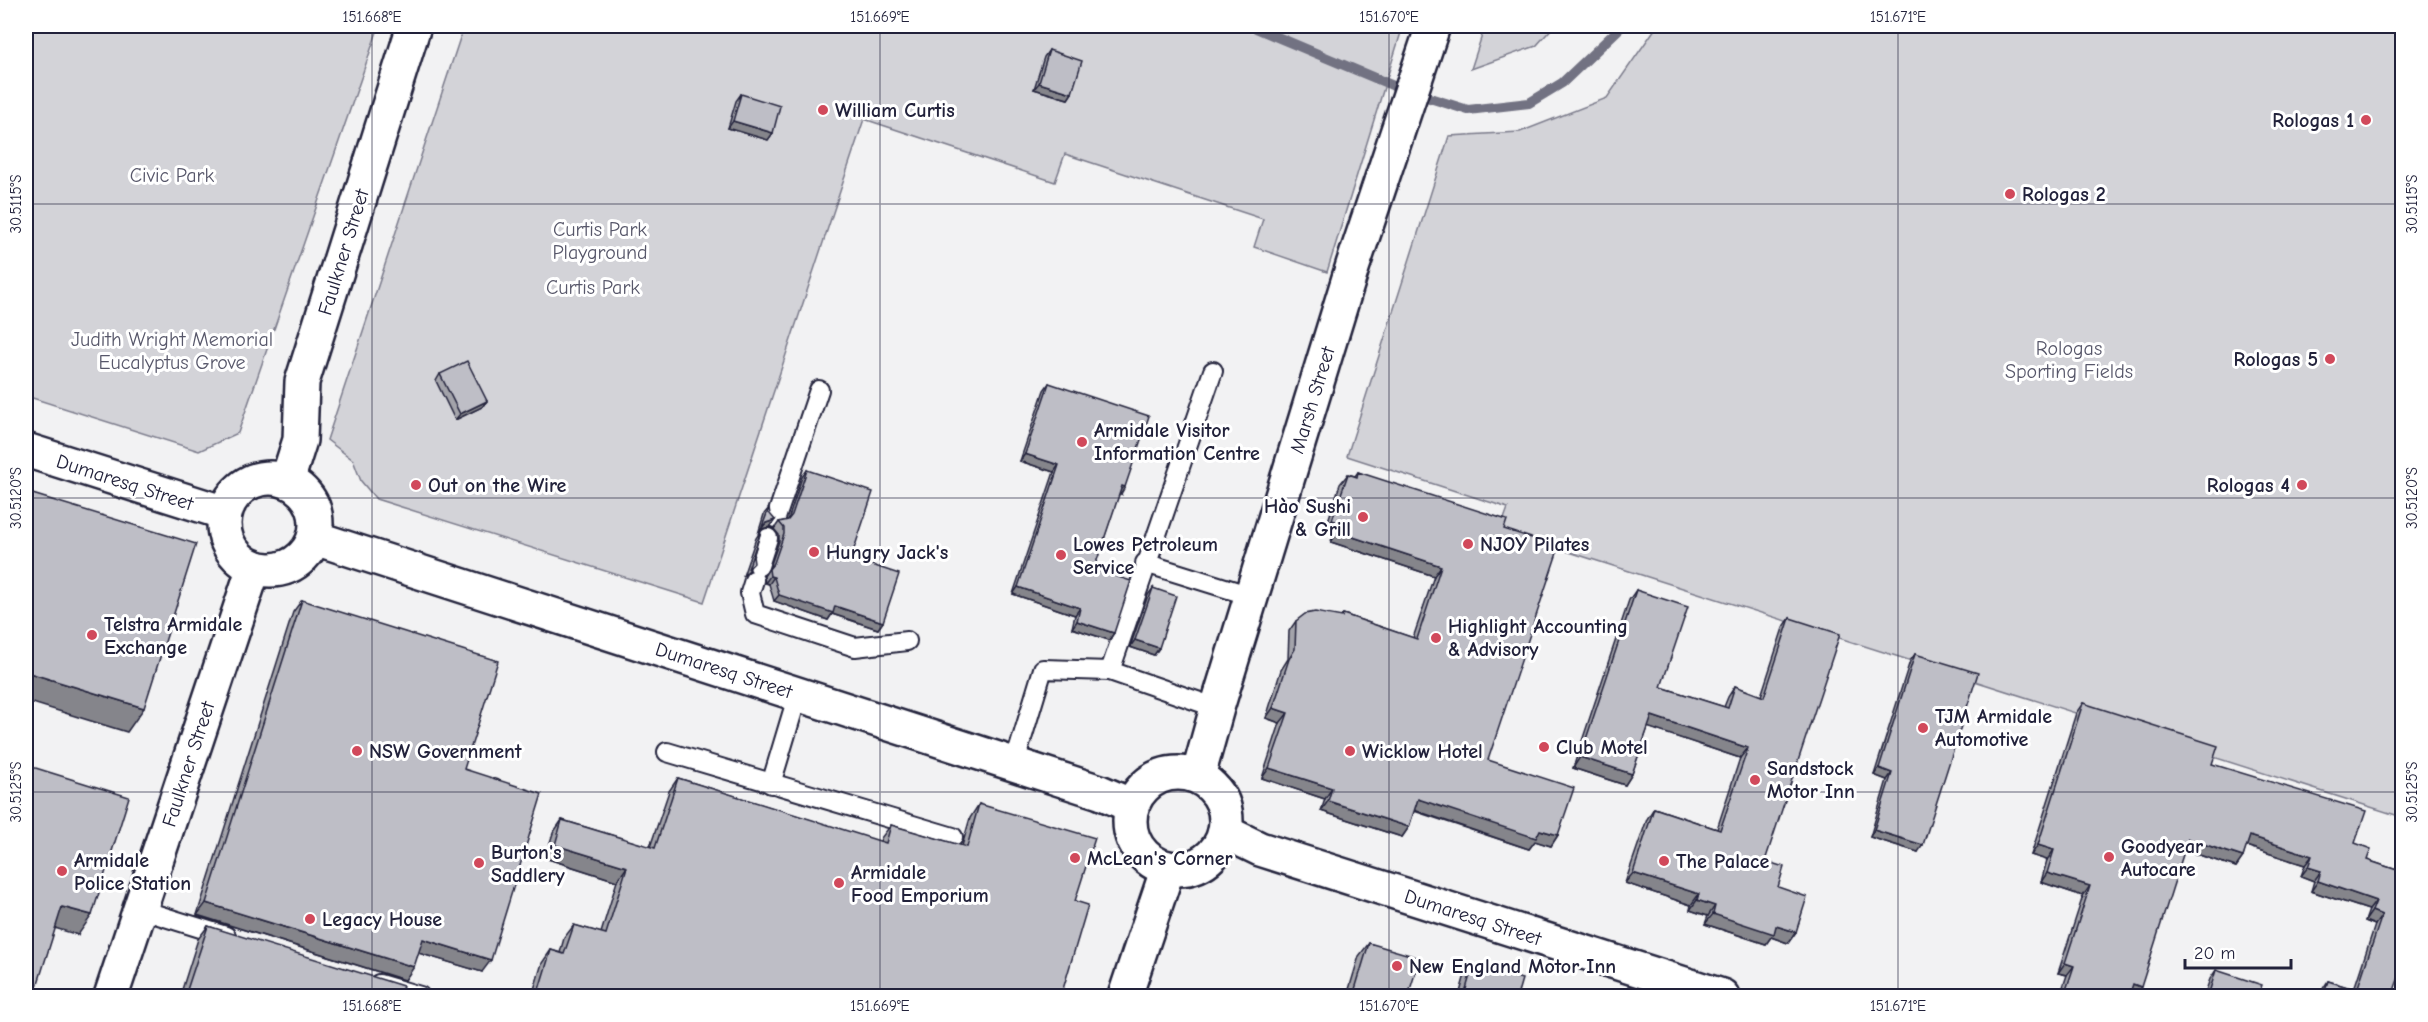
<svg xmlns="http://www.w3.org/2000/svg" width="2428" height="1022" font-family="'Comic Neue',sans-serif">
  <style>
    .green { fill: #d3d3d8; stroke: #7a7a8a; stroke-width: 1.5 }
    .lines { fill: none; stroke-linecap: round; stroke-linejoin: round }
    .stream { stroke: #727282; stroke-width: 10 }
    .lane-casing { stroke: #22223b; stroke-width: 22 }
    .street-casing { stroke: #22223b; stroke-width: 38 }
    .secondary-casing { stroke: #22223b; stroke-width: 38 }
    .lane { stroke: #fff; stroke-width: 18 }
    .street { stroke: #fff; stroke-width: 33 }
    .secondary { stroke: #fff; stroke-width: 33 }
    .wall { fill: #a3a3aa; stroke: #22223b; stroke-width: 1.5 }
    .shaded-wall { fill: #85858b; stroke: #22223b; stroke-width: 1.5 }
    .building { fill: #bebec6; stroke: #22223b; stroke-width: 1.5 }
    .ticks { fill: none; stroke: #22223b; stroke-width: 1.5; stroke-opacity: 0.45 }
    .poi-dot { fill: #d1495b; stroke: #fff; stroke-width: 2 }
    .labels { text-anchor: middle; stroke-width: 6; stroke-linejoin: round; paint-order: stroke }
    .poi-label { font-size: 20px; font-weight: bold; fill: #22223b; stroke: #fff; text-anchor: start }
    .park-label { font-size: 20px; fill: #57576a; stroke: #fff }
    .street-label { font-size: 20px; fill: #22223b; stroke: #fff }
    .neatline { fill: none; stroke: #22223b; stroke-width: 2 }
    .ticks-label { font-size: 15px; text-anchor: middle; fill: #22223b }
  </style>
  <rect width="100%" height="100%" fill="#f2f2f3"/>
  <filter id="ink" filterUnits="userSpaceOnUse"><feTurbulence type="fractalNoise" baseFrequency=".0167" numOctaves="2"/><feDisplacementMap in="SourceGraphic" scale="12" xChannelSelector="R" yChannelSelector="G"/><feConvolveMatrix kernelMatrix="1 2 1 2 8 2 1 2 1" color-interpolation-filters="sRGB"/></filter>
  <g filter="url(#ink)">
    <g class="green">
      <path d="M 26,26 L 379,26 L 238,433 L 199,451 L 26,396 Z"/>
      <path d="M 464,26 L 1403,26 L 1327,272 L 1254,247 L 1263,219 L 1065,154 L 1055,182 L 864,119 L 704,602 L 376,499 L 361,481 L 353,460 L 327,440 Z"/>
      <path d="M 1485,26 L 1554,26 L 1536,46 L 1471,69 Z"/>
      <path d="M 1657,26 L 2402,26 L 2402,817 L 1500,530 L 1508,508 L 1347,456 L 1449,136 L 1520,132 L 1607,98 Z"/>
    </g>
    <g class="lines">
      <path class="stream" d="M 1251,26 L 1401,89 L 1468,110 L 1529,103 L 1562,83 L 1622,26"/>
      <defs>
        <g id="lane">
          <path d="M 776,518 L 819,390"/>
          <path d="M 1145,563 L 1251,596"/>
          <path d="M 759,566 L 768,538"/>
          <path d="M 754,580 L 750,593 L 755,614 L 855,647 L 907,641"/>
          <path d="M 1110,671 L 1217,708"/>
          <path d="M 667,752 L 953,837"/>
          <path d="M 1014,765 L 1043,669 L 1110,671 L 1213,371"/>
          <path d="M 771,784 L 798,694"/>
          <path d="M 139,909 L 226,936"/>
          <path d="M 379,984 L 420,996"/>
        </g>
        <g id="street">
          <path d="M 26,450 L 225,513"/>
          <circle cx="270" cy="524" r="46"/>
          <path d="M 287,481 L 300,440 L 302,382 L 414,26"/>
          <path d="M 315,538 L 1100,792 L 1132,806"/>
          <path d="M 1225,832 L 1260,849 L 1722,996"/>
          <path d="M 111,996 L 254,567"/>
        </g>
        <g id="secondary">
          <circle cx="1178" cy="821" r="48"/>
          <path d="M 1198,776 L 1217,708 L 1353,265 L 1433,26"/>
          <path d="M 1125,996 L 1168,868"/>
        </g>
      </defs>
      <use href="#lane" class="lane-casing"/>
      <use href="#street" class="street-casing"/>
      <use href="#secondary" class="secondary-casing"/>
      <use href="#lane" class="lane"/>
      <use href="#street" class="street"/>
      <use href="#secondary" class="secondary"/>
    </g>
    <g class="wall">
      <path d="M 1049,50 L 1072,93 L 1068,99 L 1034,89 L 1044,57 Z"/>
      <path d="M 741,94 L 773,133 L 768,140 L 728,128 L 736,101 Z"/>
      <path d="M 440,374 L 487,401 L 482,407 L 455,420 L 436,381 Z"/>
      <path d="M 1049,383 L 1121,494 L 1119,493 L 1094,569 L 1114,633 L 1109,640 L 1072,628 L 1075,615 L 1013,594 L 1054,472 L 1020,461 L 1044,390 Z"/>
      <path d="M 807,470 L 883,622 L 878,629 L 832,614 L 828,620 L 774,601 L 769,584 L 765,583 L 764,576 L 770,567 L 779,541 L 779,535 L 774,529 L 779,522 L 788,520 L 802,477 Z"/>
      <path d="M 1358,472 L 1504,529 L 1488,760 L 1558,835 L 1551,846 L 1535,841 L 1529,849 L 1414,811 L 1409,827 L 1402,837 L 1321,811 L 1325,799 L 1262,778 L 1280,723 L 1266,718 L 1281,670 L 1288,659 L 1289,631 L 1296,621 L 1341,617 L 1343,614 L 1413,638 L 1434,576 L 1331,542 L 1333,533 L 1325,530 L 1340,484 L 1348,474 L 1355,476 Z"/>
      <path d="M 769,508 L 770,527 L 761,529 L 758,534 L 764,514 Z"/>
      <path d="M 761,531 L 749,570 L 743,576 L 756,538 Z"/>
      <path d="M 1153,588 L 1159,648 L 1154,655 L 1130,647 L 1148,595 Z"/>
      <path d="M 1636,590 L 1661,687 L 1724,707 L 1728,697 L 1735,686 L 1761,696 L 1783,628 L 1790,618 L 1765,861 L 1778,887 L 1796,932 L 1788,943 L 1771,937 L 1766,944 L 1705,924 L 1708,916 L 1690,910 L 1691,905 L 1625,883 L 1647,819 L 1654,808 L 1717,829 L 1740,758 L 1648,727 L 1632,774 L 1625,785 L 1573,768 L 1629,600 Z"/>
      <path d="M 302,600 L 464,769 L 482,972 L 419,953 L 405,980 L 197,915 L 293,612 Z"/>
      <path d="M 1915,654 L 1918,852 L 1870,837 L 1887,780 L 1874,775 L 1910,661 Z"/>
      <path d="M 2083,703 L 2212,764 L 2355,843 L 2367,860 L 2403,872 L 2392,996 L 2320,996 L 2322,990 L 2328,981 L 2354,989 L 2375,925 L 2365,921 L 2369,910 L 2311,891 L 2314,881 L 2301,876 L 2305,865 L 2246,846 L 2243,857 L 2236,867 L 2184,850 L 2134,996 L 2129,995 L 2129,996 L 2060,996 L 2067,975 L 2058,973 L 2083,896 L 2041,882 L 2047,860 L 2031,855 L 2076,713 Z"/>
      <path d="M 678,778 L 880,842 L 881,838 L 891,825 L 962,846 L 970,818 L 979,804 L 1075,901 L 1061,996 L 532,996 L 542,963 L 551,950 L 560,953 L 564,938 L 574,925 L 601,933 L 617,881 L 545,858 L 553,833 L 562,820 L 650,847 L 669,791 Z"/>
      <path d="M 208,926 L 399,996 L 180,996 L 198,939 Z"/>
      <path d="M 1369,943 L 1408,996 L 1347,996 L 1359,956 Z"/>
      <path d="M 1473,965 L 1517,996 L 1459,996 L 1464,978 Z"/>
      <path d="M 2216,970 L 2258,996 L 2204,996 L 2210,979 Z"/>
    </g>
    <g class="shaded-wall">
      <path d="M 1039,83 L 1072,93 L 1068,99 L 1034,89 Z"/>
      <path d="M 733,121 L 773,133 L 768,140 L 728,128 Z"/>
      <path d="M 487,401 L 482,407 L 455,420 L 460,414 Z"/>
      <path d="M 1025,454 L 1059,465 L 1054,472 L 1020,461 Z"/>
      <path d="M 1122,486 L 1125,487 L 1121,494 L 1117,493 Z"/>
      <path d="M 775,520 L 770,527 L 761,529 L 766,523 Z"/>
      <path d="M 1332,520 L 1341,523 L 1333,533 L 1325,530 Z"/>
      <path d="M 1338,532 L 1441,566 L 1434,576 L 1331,542 Z"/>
      <path d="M 770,576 L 774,577 L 769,584 L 765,583 Z"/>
      <path d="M 1018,587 L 1080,608 L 1075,615 L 1013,594 Z"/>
      <path d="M 779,595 L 835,606 L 883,622 L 878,629 L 832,614 L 828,620 L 774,601 Z"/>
      <path d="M 1077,621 L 1114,633 L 1109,640 L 1072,628 Z"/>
      <path d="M 1135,640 L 1159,648 L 1154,655 L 1130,647 Z"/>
      <path d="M 26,672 L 144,708 L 127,732 L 26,701 Z"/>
      <path d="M 1273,708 L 1288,713 L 1280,723 L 1266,718 Z"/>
      <path d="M 1652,716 L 1748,748 L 1740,758 L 1644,726 Z"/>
      <path d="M 1580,757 L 1632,774 L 1625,785 L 1573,768 Z"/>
      <path d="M 1269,768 L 1332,788 L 1325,799 L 1262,778 Z"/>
      <path d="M 1879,768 L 1892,773 L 1887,780 L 1874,775 Z"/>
      <path d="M 1418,799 L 1540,830 L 1558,835 L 1551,846 L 1535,841 L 1529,849 L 1411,809 Z"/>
      <path d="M 1328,801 L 1409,827 L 1402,837 L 1321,811 Z"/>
      <path d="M 1874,830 L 1923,845 L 1918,852 L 1870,837 Z"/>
      <path d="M 2250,836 L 2312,856 L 2305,865 L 2243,845 Z"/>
      <path d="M 2188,839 L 2243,857 L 2236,867 L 2181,849 Z"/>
      <path d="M 555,845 L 627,867 L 617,881 L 545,858 Z"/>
      <path d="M 2038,845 L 2054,850 L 2047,860 L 2031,855 Z"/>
      <path d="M 2308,867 L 2321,871 L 2314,881 L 2301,876 Z"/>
      <path d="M 1633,873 L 1699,894 L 1691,905 L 1625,883 Z"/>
      <path d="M 2047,873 L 2090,886 L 2083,896 L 2041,882 Z"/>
      <path d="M 2318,881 L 2376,901 L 2369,910 L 2311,891 Z"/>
      <path d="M 1697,900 L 1715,906 L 1708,916 L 1690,910 Z"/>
      <path d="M 206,903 L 414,967 L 405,980 L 197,915 Z"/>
      <path d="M 62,907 L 92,915 L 78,935 L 48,926 Z"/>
      <path d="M 2372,911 L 2382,915 L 2375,925 L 2365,921 Z"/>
      <path d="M 1713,914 L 1776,926 L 1796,932 L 1788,943 L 1771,937 L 1766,944 L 1705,924 Z"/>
      <path d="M 423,939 L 491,960 L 482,972 L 415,952 Z"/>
      <path d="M 2065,963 L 2074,966 L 2067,975 L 2058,973 Z"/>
      <path d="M 2133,984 L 2141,987 L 2134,996 L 2126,994 Z"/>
    </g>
    <g class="building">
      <path d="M 1049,50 L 1082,61 L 1072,93 L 1039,83 Z"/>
      <path d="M 741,94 L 780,106 L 773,133 L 733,121 Z"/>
      <path d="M 467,361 L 487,401 L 460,414 L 440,374 Z"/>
      <path d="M 1049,383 L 1149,416 L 1125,487 L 1122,486 L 1094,569 L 1131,581 L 1114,633 L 1077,621 L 1080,608 L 1018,587 L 1059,465 L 1025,454 Z"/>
      <path d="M 807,470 L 873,492 L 851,558 L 899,574 L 883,622 L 835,606 L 833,613 L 779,595 L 774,577 L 770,576 L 769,569 L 774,563 L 784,534 L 784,528 L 779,522 L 788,520 L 792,515 Z"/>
      <path d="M 1358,472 L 1507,520 L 1504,529 L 1559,547 L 1488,760 L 1574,788 L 1558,835 L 1540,830 L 1536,838 L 1418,799 L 1409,827 L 1328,801 L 1332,788 L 1269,768 L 1288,713 L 1273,708 L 1289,659 L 1295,649 L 1296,621 L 1305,614 L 1315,612 L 1342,617 L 1343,614 L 1417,639 L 1441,566 L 1338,532 L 1341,523 L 1332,520 L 1348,474 L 1357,477 Z"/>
      <path d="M 26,492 L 196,544 L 144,708 L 26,672 Z"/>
      <path d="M 769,508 L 770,514 L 775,520 L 766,523 L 762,527 Z"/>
      <path d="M 761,531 L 753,556 L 754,563 L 748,569 Z"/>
      <path d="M 1153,588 L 1176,596 L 1159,648 L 1135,640 Z"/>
      <path d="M 1636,590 L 1688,607 L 1661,687 L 1728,708 L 1735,686 L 1764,697 L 1790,618 L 1840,634 L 1765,861 L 1784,867 L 1778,887 L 1807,897 L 1796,932 L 1776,926 L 1774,934 L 1713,914 L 1715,906 L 1697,900 L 1699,894 L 1633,873 L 1654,808 L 1720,830 L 1748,748 L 1652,716 L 1632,774 L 1580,757 Z"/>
      <path d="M 302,600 L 498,661 L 464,769 L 542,794 L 491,960 L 423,939 L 414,967 L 206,903 Z"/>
      <path d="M 1915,654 L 1978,673 L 1923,845 L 1874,830 L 1892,773 L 1879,768 Z"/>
      <path d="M 2083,703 L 2218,746 L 2212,764 L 2366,811 L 2355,843 L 2371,849 L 2367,860 L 2403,872 L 2403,966 L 2392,996 L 2323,996 L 2328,981 L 2357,990 L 2382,915 L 2372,911 L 2376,901 L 2318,881 L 2321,871 L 2308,867 L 2312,856 L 2250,836 L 2243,857 L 2188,839 L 2141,987 L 2133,984 L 2129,996 L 2064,996 L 2074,966 L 2065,963 L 2090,886 L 2047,873 L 2054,850 L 2038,845 Z"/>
      <path d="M 26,765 L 129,797 L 92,915 L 62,907 L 34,996 L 26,996 Z"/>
      <path d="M 678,778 L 886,843 L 891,825 L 967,847 L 979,804 L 1095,838 L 1075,901 L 1088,905 L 1061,996 L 537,996 L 551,950 L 564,954 L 574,925 L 606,934 L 627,867 L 555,845 L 562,820 L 655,848 Z"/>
      <path d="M 208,926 L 403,986 L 399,996 L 185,996 Z"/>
      <path d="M 1369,943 L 1420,958 L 1408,996 L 1353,996 Z"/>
      <path d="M 1473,965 L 1522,979 L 1517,996 L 1464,996 Z"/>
      <path d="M 2216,970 L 2262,985 L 2258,996 L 2208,996 Z"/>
    </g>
  </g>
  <path class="ticks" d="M 372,26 L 372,996M 880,26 L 880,996M 1389,26 L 1389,996M 1898,26 L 1898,996M 26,204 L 2402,204M 26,498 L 2402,498M 26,792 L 2402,792"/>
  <g class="poi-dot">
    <circle cx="823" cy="110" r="6"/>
    <circle cx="2366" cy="120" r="6"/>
    <circle cx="2010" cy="194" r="6"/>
    <circle cx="2330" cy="359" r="6"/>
    <circle cx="1082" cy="442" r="6"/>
    <circle cx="416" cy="485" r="6"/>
    <circle cx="2302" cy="485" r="6"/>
    <circle cx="1363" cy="517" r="6"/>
    <circle cx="1468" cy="544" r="6"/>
    <circle cx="814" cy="552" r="6"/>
    <circle cx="1061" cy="555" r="6"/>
    <circle cx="92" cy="635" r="6"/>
    <circle cx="1436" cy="638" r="6"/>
    <circle cx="1923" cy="728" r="6"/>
    <circle cx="1544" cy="747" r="6"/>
    <circle cx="357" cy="751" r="6"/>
    <circle cx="1350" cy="751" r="6"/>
    <circle cx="1755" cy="780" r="6"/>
    <circle cx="2109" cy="857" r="6"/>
    <circle cx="1075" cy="858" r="6"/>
    <circle cx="1664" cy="861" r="6"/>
    <circle cx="479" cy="863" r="6"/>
    <circle cx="62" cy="871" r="6"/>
    <circle cx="839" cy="883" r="6"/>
    <circle cx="310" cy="919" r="6"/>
    <circle cx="1397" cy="966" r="6"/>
  </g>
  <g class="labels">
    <g class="poi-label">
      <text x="835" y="117">William Curtis</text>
      <text x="2354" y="127" text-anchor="end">Rologas 1</text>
      <text x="2022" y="201">Rologas 2</text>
      <text x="2318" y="366" text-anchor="end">Rologas 5</text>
      <text x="1094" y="437">Armidale Visitor<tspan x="1094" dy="23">Information Centre</tspan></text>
      <text x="428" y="492">Out on the Wire</text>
      <text x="2290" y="492" text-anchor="end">Rologas 4</text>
      <text x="1351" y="513" text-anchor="end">Hào Sushi<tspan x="1351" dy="23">&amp; Grill</tspan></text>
      <text x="1073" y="551">Lowes Petroleum<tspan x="1073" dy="23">Service</tspan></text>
      <text x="1480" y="551">NJOY Pilates</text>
      <text x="826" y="559">Hungry Jack's</text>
      <text x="104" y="631">Telstra Armidale<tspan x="104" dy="23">Exchange</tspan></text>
      <text x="1448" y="633">Highlight Accounting<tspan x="1448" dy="23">&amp; Advisory</tspan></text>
      <text x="1935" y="723">TJM Armidale<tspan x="1935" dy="23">Automotive</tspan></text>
      <text x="1556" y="754">Club Motel</text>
      <text x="369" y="758">NSW Government</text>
      <text x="1362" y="758">Wicklow Hotel</text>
      <text x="1767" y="775">Sandstock<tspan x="1767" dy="23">Motor Inn</tspan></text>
      <text x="2121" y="853">Goodyear<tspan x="2121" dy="23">Autocare</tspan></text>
      <text x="491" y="859">Burton's<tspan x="491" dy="23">Saddlery</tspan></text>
      <text x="1087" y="865">McLean's Corner</text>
      <text x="74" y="867">Armidale<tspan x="74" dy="23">Police Station</tspan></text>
      <text x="1676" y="868">The Palace</text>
      <text x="851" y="879">Armidale<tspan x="851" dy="23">Food Emporium</tspan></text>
      <text x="322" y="926">Legacy House</text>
      <text x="1409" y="973">New England Motor Inn</text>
    </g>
    <g class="park-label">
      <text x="172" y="182">Civic Park</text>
      <text x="600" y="236">Curtis Park<tspan x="600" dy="23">Playground</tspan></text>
      <text x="593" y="294">Curtis Park</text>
      <text x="172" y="346">Judith Wright Memorial<tspan x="172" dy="23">Eucalyptus Grove</tspan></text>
      <text x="2069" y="355">Rologas<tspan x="2069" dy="23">Sporting Fields</tspan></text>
    </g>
    <g class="street-label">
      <text transform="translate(343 252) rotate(-73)" y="7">Faulkner Street</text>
      <text transform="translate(1312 400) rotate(-73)" y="7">Marsh Street</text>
      <text transform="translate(125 482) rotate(18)" y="7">Dumaresq Street</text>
      <text transform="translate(724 670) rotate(18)" y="7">Dumaresq Street</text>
      <text transform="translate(188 764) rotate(-72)" y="7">Faulkner Street</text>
      <text transform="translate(1473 917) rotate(18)" y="7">Dumaresq Street</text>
    </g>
  </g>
  <rect width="2428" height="1022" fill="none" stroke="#fff" stroke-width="66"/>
  <path d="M2185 959v9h106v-9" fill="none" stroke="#22223b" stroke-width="3"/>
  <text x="2194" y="959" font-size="18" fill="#22223b" stroke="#ffffff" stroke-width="4.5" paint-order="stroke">20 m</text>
  <rect x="33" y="33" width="2362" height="956" class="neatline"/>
  <g class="ticks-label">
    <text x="372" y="22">151.668°E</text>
    <text x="880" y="22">151.669°E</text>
    <text x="1389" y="22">151.670°E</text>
    <text x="1898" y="22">151.671°E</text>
    <text transform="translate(16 204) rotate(-90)" y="5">30.5115°S</text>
    <text transform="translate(2412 204) rotate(-90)" y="5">30.5115°S</text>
    <text transform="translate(16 498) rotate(-90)" y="5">30.5120°S</text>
    <text transform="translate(2412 498) rotate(-90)" y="5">30.5120°S</text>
    <text transform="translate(16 792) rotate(-90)" y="5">30.5125°S</text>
    <text transform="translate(2412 792) rotate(-90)" y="5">30.5125°S</text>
    <text x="372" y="1011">151.668°E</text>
    <text x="880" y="1011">151.669°E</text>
    <text x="1389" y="1011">151.670°E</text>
    <text x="1898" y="1011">151.671°E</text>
  </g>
</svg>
